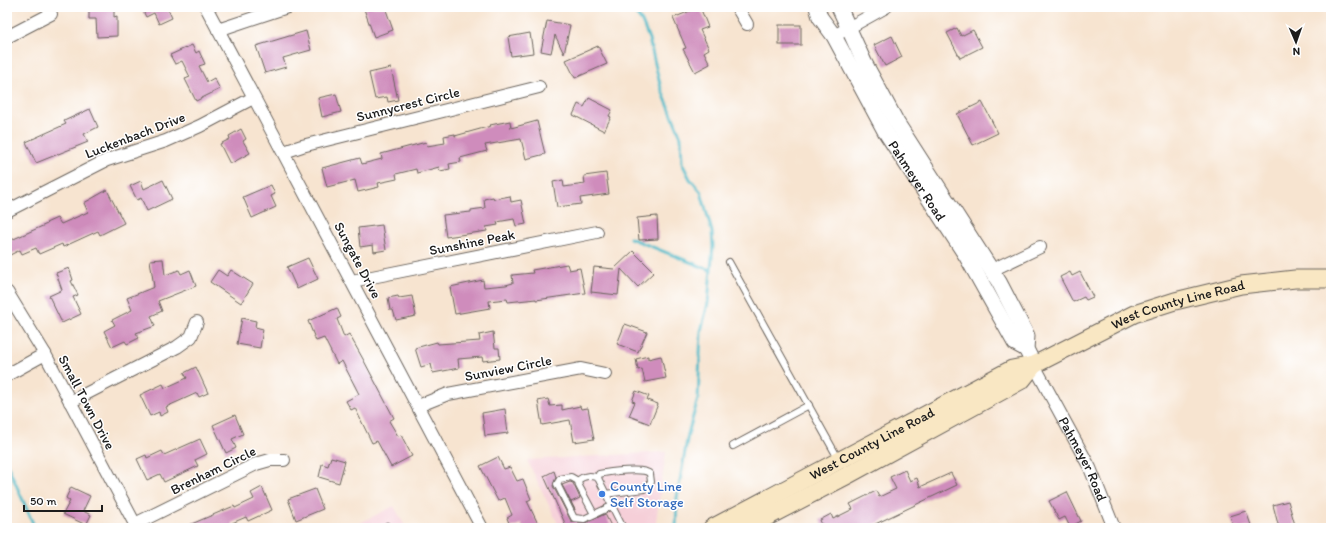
<svg xmlns="http://www.w3.org/2000/svg" width="1338" height="535" font-family="Itim,sans-serif">
  <style>
    .built { fill: #f6cfd8 }
    .lines { fill: none; stroke-linecap: round; stroke-linejoin: round }
    .stream { stroke: #4bb8c6; stroke-width: 3 }
    .building { fill: #cf8cbc }
    .service-casing { stroke: #69625b; stroke-width: 8 }
    .minor-casing { stroke: #69625b; stroke-width: 14 }
    .tertiary-casing { stroke: #69625b; stroke-width: 17 }
    .secondary-casing { stroke: #69625b; stroke-width: 19 }
    .service { stroke: #fff; stroke-width: 6 }
    .minor { stroke: #fff; stroke-width: 12 }
    .tertiary { stroke: #fff; stroke-width: 15 }
    .secondary { stroke: #f9e7c3; stroke-width: 17 }
    .shop-dot { fill: #3f7fe0; stroke: #fff; stroke-width: 1.5 }
    .labels { text-anchor: middle; stroke-width: 3; stroke-linejoin: round; paint-order: stroke }
    .street-label { font-size: 14px; fill: #1c1c1c; stroke: #fff }
    .shop-label { font-size: 14px; fill: #366cbe; stroke: #fff; text-anchor: start }
  </style>
  <rect width="100%" height="100%" fill="#fff"/>
  <filter id="ink" filterUnits="userSpaceOnUse"><feTurbulence type="fractalNoise" baseFrequency=".025" numOctaves="2"/><feDisplacementMap in="SourceGraphic" scale="8" xChannelSelector="R" yChannelSelector="G"/><feConvolveMatrix kernelMatrix="1 2 1 2 8 2 1 2 1" color-interpolation-filters="sRGB"/></filter>
  <filter id="wash" filterUnits="userSpaceOnUse"><feTurbulence type="fractalNoise" baseFrequency=".012" numOctaves="4" result="noise"/><feDisplacementMap in="SourceGraphic" scale="16" xChannelSelector="R" yChannelSelector="G"/><feGaussianBlur stdDeviation="0.9" result="paint"/><feColorMatrix in="noise" values="0 0 0 0 0 0 0 0 0 0 0 0 0 0 0 0 0 1.4 0 .05"/><feComposite in="paint" operator="in"/></filter>
  <g filter="url(#wash)">
    <rect width="100%" height="100%" fill="#f7e4d0"/>
    <g class="built">
      <path d="M 666,452 L 655,528 L 560,528 L 527,460 Z"/>
      <path d="M 394,506 L 406,528 L 350,528 Z"/>
    </g>
    <g class="lines">
      <g class="stream">
        <path d="M 631,7 L 642,22 L 649,39 L 661,88 L 681,137 L 682,163 L 690,179 L 701,192 L 712,232 L 713,246 L 708,303 L 701,331 L 698,399 L 688,434 L 677,498 L 676,528"/>
        <path d="M 630,238 L 710,270"/>
        <path d="M 7,464 L 35,528"/>
      </g>
    </g>
    <g id="blocks">
      <g class="building">
        <path d="M 114,7 L 114,17 L 117,16 L 117,36 L 97,37 L 96,19 L 89,19 L 89,8 Z"/>
        <path d="M 141,7 L 167,7 L 172,18 L 159,24 L 154,13 L 146,17 Z"/>
        <path d="M 368,7 L 385,7 L 393,30 L 374,37 L 364,9 Z"/>
        <path d="M 700,7 L 708,27 L 700,30 L 709,49 L 704,52 L 710,64 L 695,72 L 683,49 L 686,48 L 673,18 Z"/>
        <path d="M 547,21 L 570,25 L 564,54 L 555,35 L 551,53 L 541,51 Z"/>
        <rect x="779" y="25" width="22" height="20"/>
        <path d="M 957,28 L 961,36 L 973,30 L 982,47 L 960,58 L 947,33 Z"/>
        <path d="M 306,31 L 311,50 L 283,58 L 286,67 L 265,73 L 256,46 Z"/>
        <path d="M 530,33 L 533,53 L 511,56 L 508,37 Z"/>
        <path d="M 892,36 L 902,57 L 885,66 L 874,45 Z"/>
        <path d="M 192,45 L 196,53 L 199,51 L 205,64 L 199,66 L 207,82 L 214,78 L 220,89 L 196,101 L 185,79 L 190,77 L 182,61 L 175,64 L 170,55 Z"/>
        <path d="M 598,46 L 607,64 L 575,78 L 566,60 Z"/>
        <path d="M 391,68 L 398,100 L 388,102 L 387,97 L 375,99 L 369,73 Z"/>
        <path d="M 336,94 L 341,112 L 322,117 L 318,98 Z"/>
        <path d="M 589,98 L 612,110 L 609,116 L 611,117 L 604,131 L 573,115 L 578,104 L 584,107 Z"/>
        <path d="M 982,102 L 998,133 L 973,145 L 957,114 Z"/>
        <path d="M 90,109 L 98,127 L 84,134 L 88,142 L 36,163 L 26,142 L 66,124 L 64,121 Z"/>
        <path d="M 510,121 L 511,128 L 537,121 L 545,154 L 526,159 L 521,139 L 485,145 L 487,151 L 460,158 L 461,162 L 449,164 L 450,169 L 440,171 L 439,167 L 417,173 L 416,169 L 396,174 L 397,179 L 378,183 L 379,187 L 358,192 L 355,180 L 327,187 L 322,168 L 360,158 L 362,164 L 382,159 L 381,154 L 426,142 L 427,146 L 445,143 L 444,136 L 455,134 L 455,136 L 491,126 L 490,125 Z"/>
        <path d="M 241,129 L 246,139 L 243,141 L 250,153 L 230,164 L 220,144 L 230,139 L 229,136 Z"/>
        <path d="M 606,173 L 609,194 L 580,198 L 581,204 L 557,207 L 553,182 L 563,180 L 564,187 L 585,184 L 584,176 Z"/>
        <path d="M 163,180 L 172,199 L 147,211 L 141,198 L 137,200 L 130,186 L 141,181 L 144,189 Z"/>
        <path d="M 271,185 L 275,194 L 271,196 L 276,207 L 252,218 L 243,197 Z"/>
        <path d="M 107,190 L 124,223 L 100,235 L 98,231 L 63,247 L 62,244 L 39,254 L 36,248 L 22,254 L 20,250 L 10,255 L 7,249 L 7,242 L 47,224 L 46,223 L 57,218 L 61,224 L 88,212 L 84,203 Z"/>
        <path d="M 510,196 L 511,202 L 521,200 L 526,224 L 516,226 L 514,219 L 497,222 L 498,225 L 486,227 L 487,231 L 446,237 L 443,215 L 471,212 L 471,210 L 485,208 L 484,199 L 493,197 L 494,199 Z"/>
        <path d="M 657,216 L 658,239 L 639,240 L 637,218 Z"/>
        <path d="M 382,225 L 386,250 L 374,252 L 373,245 L 360,247 L 358,228 Z"/>
        <path d="M 633,251 L 654,272 L 638,287 L 621,269 L 618,295 L 591,292 L 594,267 L 614,269 Z"/>
        <path d="M 308,258 L 318,279 L 297,289 L 287,267 Z"/>
        <path d="M 163,259 L 165,275 L 179,270 L 181,274 L 190,270 L 196,286 L 158,301 L 162,311 L 151,316 L 155,326 L 136,333 L 139,338 L 127,344 L 125,341 L 112,347 L 104,331 L 115,325 L 112,320 L 132,310 L 127,298 L 154,287 L 150,260 Z"/>
        <path d="M 567,264 L 569,270 L 580,268 L 585,293 L 536,300 L 536,299 L 508,302 L 507,299 L 489,301 L 490,308 L 455,314 L 450,287 L 483,280 L 484,287 L 506,285 L 513,283 L 512,275 L 533,273 L 532,270 Z"/>
        <path d="M 69,268 L 73,280 L 71,281 L 78,295 L 73,297 L 81,314 L 62,323 L 49,296 L 62,290 L 56,273 Z"/>
        <path d="M 218,270 L 227,276 L 231,270 L 253,284 L 241,303 L 210,282 Z"/>
        <path d="M 1070,272 L 1072,276 L 1080,272 L 1093,297 L 1086,300 L 1084,297 L 1073,302 L 1060,277 Z"/>
        <path d="M 398,296 L 399,298 L 412,296 L 416,316 L 396,320 L 393,310 L 390,310 L 388,298 Z"/>
        <path d="M 337,308 L 341,317 L 337,319 L 344,337 L 349,334 L 363,359 L 394,418 L 389,421 L 398,436 L 401,435 L 412,456 L 391,467 L 377,441 L 372,443 L 355,408 L 351,410 L 346,401 L 359,394 L 342,361 L 337,364 L 324,338 L 316,341 L 308,321 Z"/>
        <path d="M 242,318 L 256,321 L 255,327 L 263,329 L 260,348 L 237,344 Z"/>
        <path d="M 625,324 L 647,332 L 638,352 L 617,344 Z"/>
        <path d="M 493,332 L 495,348 L 499,348 L 500,359 L 483,361 L 482,357 L 458,359 L 459,368 L 433,373 L 431,364 L 421,367 L 415,348 L 437,342 L 438,344 L 480,341 L 479,335 Z"/>
        <path d="M 648,356 L 648,359 L 661,356 L 666,378 L 645,382 L 642,369 L 638,370 L 636,359 Z"/>
        <path d="M 196,367 L 208,393 L 199,397 L 197,393 L 166,407 L 168,412 L 160,416 L 159,412 L 150,416 L 140,395 L 163,384 L 165,388 L 187,378 L 184,373 Z"/>
        <path d="M 636,391 L 649,396 L 647,400 L 658,404 L 650,424 L 629,416 L 635,402 L 632,401 Z"/>
        <path d="M 548,399 L 550,406 L 562,405 L 562,410 L 580,406 L 581,409 L 588,408 L 594,439 L 574,442 L 570,420 L 542,425 L 538,401 Z"/>
        <path d="M 505,409 L 508,433 L 485,436 L 482,413 Z"/>
        <path d="M 235,415 L 243,434 L 232,439 L 236,448 L 226,453 L 213,425 Z"/>
        <path d="M 200,439 L 207,454 L 195,460 L 198,466 L 164,482 L 160,474 L 147,480 L 137,459 L 146,455 L 147,458 L 162,451 L 164,455 Z"/>
        <path d="M 331,457 L 345,461 L 339,483 L 319,477 L 322,464 L 328,466 Z"/>
        <path d="M 498,457 L 504,469 L 510,467 L 517,481 L 523,479 L 531,499 L 527,501 L 540,528 L 523,528 L 521,524 L 511,528 L 507,518 L 512,515 L 505,498 L 498,501 L 480,466 Z"/>
        <path d="M 905,470 L 910,481 L 917,478 L 920,487 L 951,473 L 957,485 L 867,528 L 815,528 L 822,525 L 820,520 L 831,514 L 833,519 L 853,509 L 850,504 L 876,491 L 879,497 L 896,489 L 890,477 Z"/>
        <path d="M 554,471 L 556,477 L 553,486 L 571,521 L 586,523 L 605,514 L 612,528 L 567,528 L 544,476 Z"/>
        <path d="M 570,482 L 573,483 L 580,498 L 571,502 L 575,510 L 562,485 Z"/>
        <path d="M 71,487 L 90,496 L 83,511 L 91,515 L 86,525 L 63,514 L 70,501 L 66,498 Z"/>
        <path d="M 262,487 L 272,510 L 248,521 L 246,517 L 232,523 L 234,528 L 182,528 L 234,506 L 235,508 L 254,499 L 251,493 Z"/>
        <path d="M 315,489 L 323,509 L 296,520 L 288,499 Z"/>
        <path d="M 1067,492 L 1081,521 L 1070,527 L 1065,517 L 1059,520 L 1049,501 Z"/>
        <path d="M 1288,501 L 1295,525 L 1279,528 L 1273,505 Z"/>
        <path d="M 1246,511 L 1252,528 L 1234,528 L 1230,516 Z"/>
      </g>
    </g>
  </g>
  <g filter="url(#ink)">
    <use href="#blocks" fill-opacity="0" stroke="#69625b" stroke-width="1"/>
    <g class="lines">
      <defs>
        <g id="service">
          <path d="M 729,262 L 839,460"/>
          <path d="M 733,446 L 809,405"/>
          <path d="M 598,478 L 599,474 C 608,472 645,467 650,474 L 651,482 L 644,489 L 605,494"/>
          <path d="M 578,481 L 571,477 L 560,479 L 557,484 L 574,518 L 584,519 L 612,506"/>
          <path d="M 594,514 L 579,486 L 578,481 C 583,475 592,475 598,478 L 623,528"/>
          <path d="M 387,526 L 389,528"/>
        </g>
        <g id="minor">
          <path d="M 206,7 L 482,528"/>
          <path d="M 737,7 L 747,24"/>
          <path d="M 218,30 L 287,7"/>
          <path d="M 834,36 L 886,7"/>
          <path d="M 7,37 L 51,14 L 48,7"/>
          <path d="M 284,152 L 302,146 L 539,87"/>
          <path d="M 7,211 L 107,160 L 166,141 L 200,126 L 253,98"/>
          <path d="M 992,270 L 1040,247"/>
          <path d="M 352,281 L 597,232"/>
          <path d="M 7,292 L 45,354 L 137,528"/>
          <path id="s1" d="M 1034,365 L 1090,468 L 1114,528"/>
          <path d="M 7,375 L 45,354"/>
          <path d="M 70,402 L 177,347 L 191,337 L 197,322"/>
          <path d="M 418,406 L 448,394 L 581,369 L 605,374"/>
          <path d="M 135,524 L 256,464 L 270,460 L 284,460"/>
        </g>
        <g id="tertiary">
          <path id="s2" d="M 817,7 L 820,17 L 834,36 L 885,131 L 967,257 L 1015,343 L 1026,349"/>
          <path d="M 839,7 L 864,62 L 897,123 L 999,282 L 1027,336 L 1026,349 L 1034,365"/>
        </g>
        <g id="secondary">
          <path id="s3" d="M 712,528 L 1012,369 L 1034,365 L 1134,314 L 1175,301 L 1241,285 L 1295,279 L 1331,279"/>
          <path d="M 746,528 L 848,475 L 1022,380 L 1034,365"/>
        </g>
      </defs>
      <use href="#service" class="service-casing"/>
      <use href="#minor" class="minor-casing"/>
      <use href="#tertiary" class="tertiary-casing"/>
      <use href="#secondary" class="secondary-casing"/>
      <use href="#service" class="service"/>
      <use href="#minor" class="minor"/>
      <use href="#tertiary" class="tertiary"/>
      <use href="#secondary" class="secondary"/>
    </g>
  </g>
  <circle class="shop-dot" cx="602" cy="494" r="4"/>
  <g class="labels">
    <g class="street-label">
      <text transform="translate(408 104) rotate(-14)" y="5">Sunnycrest Circle</text>
      <text transform="translate(135 135) rotate(-21)" y="5">Luckenbach Drive</text>
      <text dy="5" stroke="none"><textPath href="#s2" startOffset="201">Pahmeyer Road</textPath></text>
      <text transform="translate(472 242) rotate(-11)" y="5">Sunshine Peak</text>
      <text transform="translate(358 260) rotate(62)" y="5">Sungate Drive</text>
      <text dy="5" stroke="none"><textPath href="#s3" startOffset="519">West County Line Road</textPath></text>
      <text transform="translate(508 368) rotate(-11)" y="5">Sunview Circle</text>
      <text transform="translate(87 402) rotate(62)" y="5">Small Town Drive</text>
      <text dy="5" stroke="none"><textPath href="#s3" startOffset="181">West County Line Road</textPath></text>
      <text dy="5" stroke="none"><textPath href="#s1" startOffset="106">Pahmeyer Road</textPath></text>
      <text transform="translate(213 470) rotate(-26)" y="5">Brenham Circle</text>
    </g>
    <g class="shop-label">
      <text x="610" y="491">County Line<tspan x="610" dy="16">Self Storage</tspan></text>
    </g>
  </g>
  <rect width="1338" height="535" fill="none" stroke="#fff" stroke-width="24"/>
  <g transform="translate(1296 42) rotate(178)" stroke="#ffffff" stroke-width="3" paint-order="stroke">
  <path d="M0-3L7 15L0 10L-7 15Z" fill="#1c1c1c"/>
  <text y="-6" font-size="11" font-weight="bold" text-anchor="middle" fill="#1c1c1c">N</text>
  </g>
  <path d="M24 505v6h78v-6" fill="none" stroke="#1c1c1c" stroke-width="2"/>
  <text x="30" y="505" font-size="12" fill="#1c1c1c" stroke="#ffffff" stroke-width="3" paint-order="stroke">50 m</text>
</svg>
